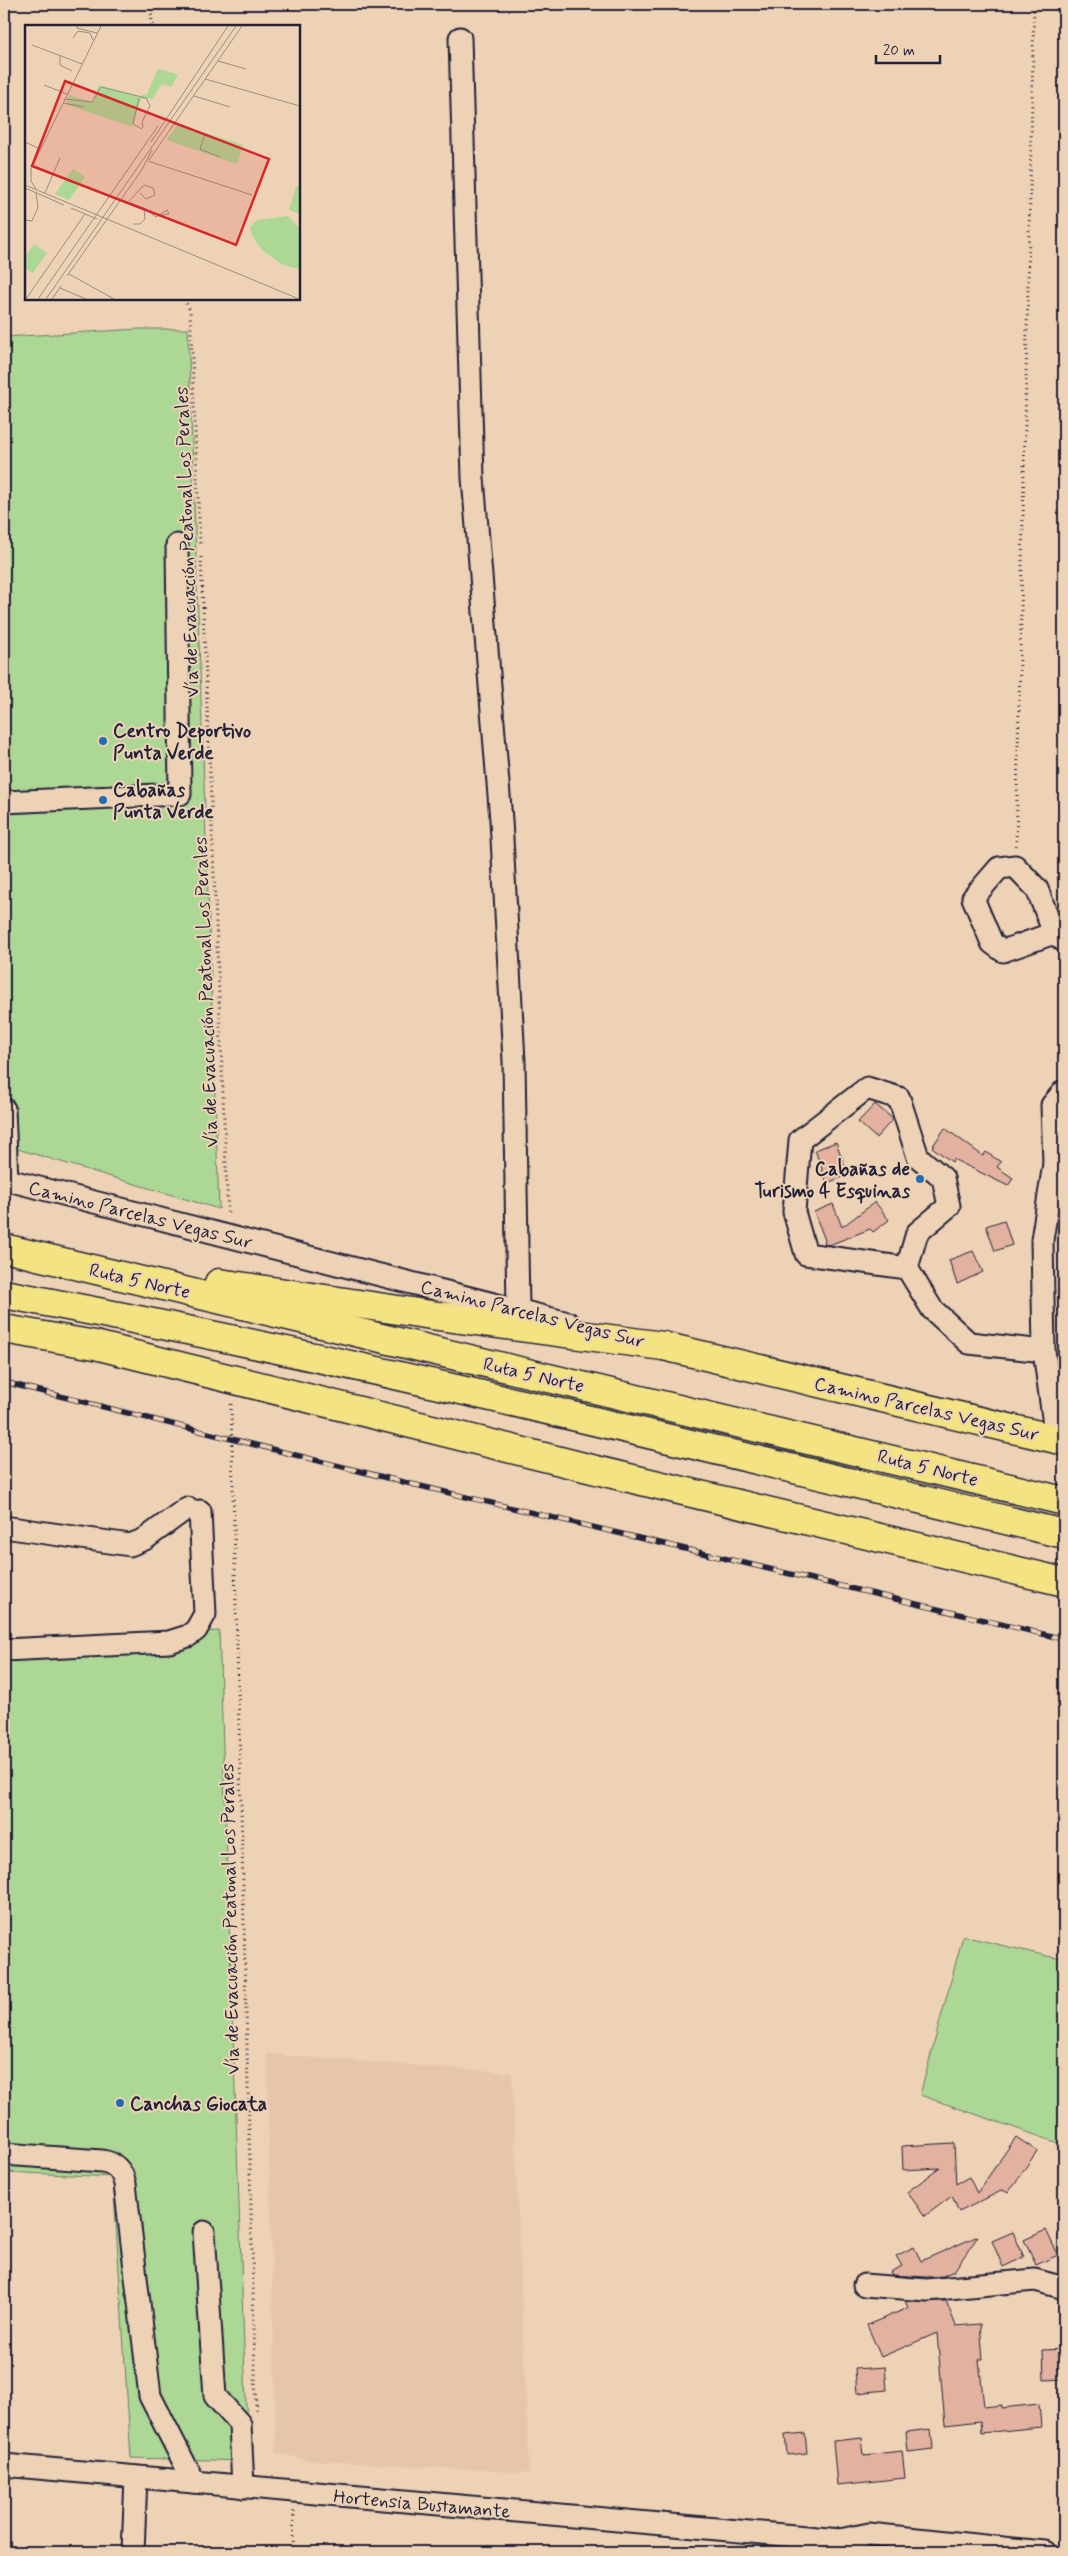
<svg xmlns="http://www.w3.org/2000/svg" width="1068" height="2556" font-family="Mynerve,sans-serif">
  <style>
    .built { fill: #e6c5ad }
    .pitch { fill: #add795; stroke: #687c68 }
    .building { fill: #e2b1a0; stroke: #22223b }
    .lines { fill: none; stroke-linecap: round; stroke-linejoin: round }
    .minor-casing { stroke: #22223b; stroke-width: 25 }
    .major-casing { stroke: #22223b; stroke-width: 31 }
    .highway-casing { stroke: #22223b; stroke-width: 31 }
    .path { stroke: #22223b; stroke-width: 3; stroke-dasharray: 1 4; stroke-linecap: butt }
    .minor { stroke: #eed2b5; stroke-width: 21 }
    .major { stroke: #f4e382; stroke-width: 28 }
    .highway { stroke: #f4e382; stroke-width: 28 }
    .rail-casing { stroke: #22223b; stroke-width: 5.5 }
    .rail { stroke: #eed2b5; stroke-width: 4; stroke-dasharray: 11; stroke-linecap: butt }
    .poi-dot { fill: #1f6fb2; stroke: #eed2b5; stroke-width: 2 }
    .labels { text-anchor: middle; stroke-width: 4; stroke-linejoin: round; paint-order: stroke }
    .street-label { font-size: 19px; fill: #22223b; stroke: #eed2b5 }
    .poi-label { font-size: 19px; font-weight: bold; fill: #22223b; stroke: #eed2b5; text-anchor: start }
    .inset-road { fill: none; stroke: #9c8c84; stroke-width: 1 }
    .view { fill: #d62828; fill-opacity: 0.15; stroke: #d62828; stroke-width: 2.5 }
    .inset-edge { fill: none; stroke: #22223b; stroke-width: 2.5 }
  </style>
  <rect width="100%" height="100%" fill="#eed2b5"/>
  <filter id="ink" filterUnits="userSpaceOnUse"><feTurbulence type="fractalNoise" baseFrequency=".02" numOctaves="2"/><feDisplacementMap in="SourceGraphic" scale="10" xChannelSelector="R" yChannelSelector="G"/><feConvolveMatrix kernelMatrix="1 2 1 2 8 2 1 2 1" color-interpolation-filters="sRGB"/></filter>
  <g filter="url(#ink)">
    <path class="built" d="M 267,2054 L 512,2073 L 529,2473 L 307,2460 L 276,2453 Z"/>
    <g class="pitch">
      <path d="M 139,329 L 188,329 L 219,1209 L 4,1145 L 4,337 Z"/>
      <path d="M 219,1631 L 248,2461 L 131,2458 L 113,2177 L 4,2172 L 4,1640 Z"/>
      <path d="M 963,1936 L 1064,1960 L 1064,2145 L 920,2095 Z"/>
    </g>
    <g class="building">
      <path d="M 875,1104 L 893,1119 L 876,1138 L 858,1122 Z"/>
      <path d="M 945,1128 L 983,1156 L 986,1152 L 1001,1162 L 997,1167 L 1013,1178 L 1008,1186 L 953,1159 L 952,1162 L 932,1147 Z"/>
      <path d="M 836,1142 L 848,1175 L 827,1183 L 815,1150 Z"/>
      <path d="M 875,1202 L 889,1220 L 873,1232 L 870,1229 L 829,1245 L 824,1244 L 825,1240 L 814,1212 L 833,1204 L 842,1227 Z"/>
      <path d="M 1004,1220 L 1012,1245 L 995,1251 L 986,1226 Z"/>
      <path d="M 973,1251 L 983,1272 L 957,1284 L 949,1260 Z"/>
      <path d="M 1016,2137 L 1037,2151 L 1008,2193 L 1003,2190 L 959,2212 L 952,2196 L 925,2216 L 907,2192 L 940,2168 L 903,2170 L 902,2146 L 954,2143 L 956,2184 L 969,2177 L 977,2193 Z"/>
      <path d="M 1046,2230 L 1058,2255 L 1036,2265 L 1024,2240 Z"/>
      <path d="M 1013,2232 L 1024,2257 L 1003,2267 L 992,2241 Z"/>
      <path d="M 978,2236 L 954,2271 L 943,2276 L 927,2277 L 892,2275 L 890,2272 L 902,2266 L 896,2256 L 914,2247 L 921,2261 Z"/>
      <path d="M 905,2301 L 946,2301 L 956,2326 L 980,2324 L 983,2359 L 979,2359 L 984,2407 L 1002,2405 L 1002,2408 L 1039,2404 L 1041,2427 L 981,2433 L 980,2421 L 945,2425 L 937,2333 L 881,2357 L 867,2325 L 908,2308 Z"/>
      <path d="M 1064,2349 L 1064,2379 L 1044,2380 L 1043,2350 Z"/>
      <path d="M 885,2367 L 887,2390 L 857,2393 L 855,2369 Z"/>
      <path d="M 931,2429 L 933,2449 L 908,2452 L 906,2432 Z"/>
      <path d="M 805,2433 L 807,2453 L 787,2455 L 785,2435 Z"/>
      <path d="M 862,2438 L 864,2455 L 902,2451 L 905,2478 L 837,2485 L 833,2441 Z"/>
    </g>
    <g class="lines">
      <defs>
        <g id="minor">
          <path d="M 460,38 L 473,478 L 501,820 L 514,1061 L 518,1310"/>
          <path d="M 4,802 L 180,794 L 177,545"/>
          <path d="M 1054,933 L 1003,951 L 992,943 L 973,898 L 999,868 L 1015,866 L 1037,889 L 1054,933 L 1064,941"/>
          <path d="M 4,1109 L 7,1180"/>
          <path d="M 1054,1164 L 1052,1105 L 1064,1091"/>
          <path d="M 4,1179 L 568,1323"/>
          <path d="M 907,1268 L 917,1233 L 949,1206 L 943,1178 L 918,1157 L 899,1098 L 867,1088 L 800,1140 L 794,1212 L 806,1254 L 907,1268 L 932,1309 L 969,1343 L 1044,1351"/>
          <path d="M 1056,1439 L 1044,1351 L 1042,1240 L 1054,1164 L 1064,1154"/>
          <path d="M 4,1527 L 130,1545 L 145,1539 L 187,1508"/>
          <path d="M 4,1650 L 169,1642 L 188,1636 L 196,1630 L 205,1614 L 200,1511"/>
          <path d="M 4,2154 L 102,2161 C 115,2163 122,2170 125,2184 L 150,2396 L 194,2482"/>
          <path d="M 204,2232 L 215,2396 L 240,2424 L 243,2487"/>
          <path d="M 864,2285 L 927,2290 L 1035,2280 L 1064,2288"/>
          <path d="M 4,2465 L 840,2540 L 859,2552"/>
          <path d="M 840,2540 L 869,2534 L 1044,2552"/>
          <path d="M 133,2552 L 136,2477"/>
        </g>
        <path id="major" d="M 663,1346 L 1064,1441"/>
        <g id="highway">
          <path d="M 4,1248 L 1064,1501"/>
          <path d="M 219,1283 L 438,1316 L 663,1346"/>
          <path d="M 4,1294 C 360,1360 712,1450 1064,1534"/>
          <path d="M 4,1329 L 95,1345 L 604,1472 L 1064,1582"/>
        </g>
      </defs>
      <use href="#minor" class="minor-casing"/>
      <use href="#major" class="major-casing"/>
      <use href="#highway" class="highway-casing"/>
      <g class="path">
        <path d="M 151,4 L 152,26"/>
        <path d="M 184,299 L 190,310 L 200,544"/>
        <path d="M 201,557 L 228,1216"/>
        <path d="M 1016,846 L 1034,4"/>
        <path d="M 231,1404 L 256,2410"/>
        <path d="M 293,2552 L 294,2510"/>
      </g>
      <use href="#minor" class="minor"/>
      <use href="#major" class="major"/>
      <use href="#highway" class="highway"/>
      <defs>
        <path id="rail" d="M 4,1382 L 399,1481 L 1064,1639"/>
      </defs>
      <use href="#rail" class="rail-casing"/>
      <use href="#rail" class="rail"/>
    </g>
  </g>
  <g class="poi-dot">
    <circle cx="103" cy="741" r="5"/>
    <circle cx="103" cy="800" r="5"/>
    <circle cx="920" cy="1179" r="5"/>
    <circle cx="120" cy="2103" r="5"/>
  </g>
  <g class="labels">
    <g class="street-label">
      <text transform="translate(186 542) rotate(-92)" y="7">Vía de Evacuación Peatonal Los Perales</text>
      <text transform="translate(205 992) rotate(-92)" y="7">Vía de Evacuación Peatonal Los Perales</text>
      <text transform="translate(141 1214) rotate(14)" y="7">Camino Parcelas Vegas Sur</text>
      <text transform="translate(140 1280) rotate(13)" y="7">Ruta 5 Norte</text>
      <text transform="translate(533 1313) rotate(14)" y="7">Camino Parcelas Vegas Sur</text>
      <text transform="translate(534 1374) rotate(13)" y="7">Ruta 5 Norte</text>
      <text transform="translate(927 1408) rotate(13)" y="7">Camino Parcelas Vegas Sur</text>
      <text transform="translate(928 1467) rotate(14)" y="7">Ruta 5 Norte</text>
      <text transform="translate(229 1919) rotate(-91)" y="7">Vía de Evacuación Peatonal Los Perales</text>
      <text transform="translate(422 2503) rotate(5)" y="7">Hortensia Bustamante</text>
    </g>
    <g class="poi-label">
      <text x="113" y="737">Centro Deportivo<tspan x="113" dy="22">Punta Verde</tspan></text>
      <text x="113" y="796">Cabañas<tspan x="113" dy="22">Punta Verde</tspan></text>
      <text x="910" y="1175" text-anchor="end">Cabañas de<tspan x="910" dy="22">Turismo 4 Esquinas</tspan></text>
      <text x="130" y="2110">Canchas Giocata</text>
    </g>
  </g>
  <g transform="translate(25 25)">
    <rect width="275" height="275" fill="#eed2b5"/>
    <path d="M 271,161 L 275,162 L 275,189 L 264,185 ZM 263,191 L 275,204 L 275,244 L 258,240 L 238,226 L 227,211 L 225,202 L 232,195 Z" fill="#add795"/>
    <path d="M 133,44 L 153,49 L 146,62 L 137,59 L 127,74 L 116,74 L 107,102 L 40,79 L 44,70 L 67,77 L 74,60 L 114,71 L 122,69 ZM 153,99 L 218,120 L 212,139 L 141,115 ZM 48,144 L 60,152 L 44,175 L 30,169 ZM 9,219 L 22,228 L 8,248 L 0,243 L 0,232 Z" fill="#add795"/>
    <path class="inset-road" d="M 52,1 L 52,3 L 72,8M 48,13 L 53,6 L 65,8 L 68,15M 7,20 L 57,39M 35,30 L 35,40 L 47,46M 193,36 L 221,44M 180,54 L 275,81M 19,60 L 42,69M 169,71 L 205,82M 114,73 L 108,99 L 117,104M 40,74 L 67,77 L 76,62 L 121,73 L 125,81 L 117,97 L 118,103M 38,78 L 59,82M 149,99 L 180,109 L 175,124 L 195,132M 0,117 L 15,124M 126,117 L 203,1M 124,135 L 217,1M 123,136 L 227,170M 116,146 L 127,125M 0,160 L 274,274M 0,163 L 39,180M 11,164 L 6,156 L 6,144 L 76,1M 20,168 L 35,133M 97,175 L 119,183 L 120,194 L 115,199 L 108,199M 104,176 L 119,160 L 128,163 L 130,170 L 121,174 L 115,168M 46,183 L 72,194M 119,183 L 131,192 L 142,185 L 144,189 L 137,190M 0,195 L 7,196 L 13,182 L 11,168M 44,249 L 89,274M 42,251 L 116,146M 35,263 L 61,274M 1,274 L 60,189M 13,274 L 133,101M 21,274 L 211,1M 27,274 L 36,261"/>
    <path class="view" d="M 40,56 L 244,134 L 211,220 L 7,141 Z"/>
    <rect width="275" height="275" class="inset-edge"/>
  </g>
  <rect width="1068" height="2556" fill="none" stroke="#eed2b5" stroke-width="20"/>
  <rect x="10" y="10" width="1048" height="2536" fill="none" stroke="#22223b" stroke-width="2" filter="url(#ink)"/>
  <path d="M876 55v8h64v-8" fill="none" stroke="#22223b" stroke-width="2.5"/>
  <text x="883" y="55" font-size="15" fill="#22223b" stroke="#eed2b5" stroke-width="4" paint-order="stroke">20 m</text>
</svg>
